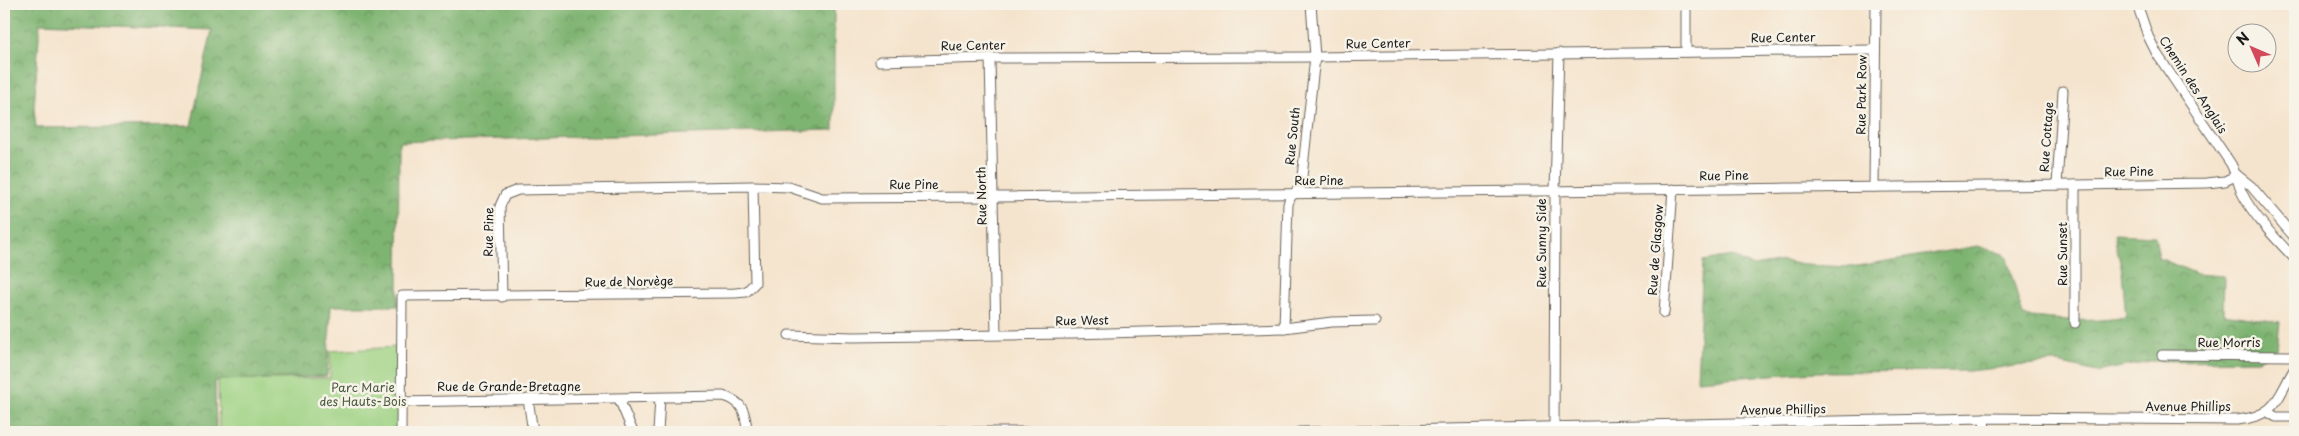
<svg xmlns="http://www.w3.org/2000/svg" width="2299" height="436" font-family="'Playpen Sans',sans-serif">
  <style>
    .forest { fill: url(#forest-crowns); stroke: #4d6846; fill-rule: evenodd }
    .park { fill: #9ed283; stroke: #5d7750 }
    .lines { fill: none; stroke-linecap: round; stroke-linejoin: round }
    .minor-casing { stroke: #68625a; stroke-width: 11 }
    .minor { stroke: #fff; stroke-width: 9 }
    .labels { text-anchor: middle; stroke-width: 5; stroke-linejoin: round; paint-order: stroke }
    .street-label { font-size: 12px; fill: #1c1c1c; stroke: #f7f3e8 }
    .park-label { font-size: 12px; fill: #4a5c40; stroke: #f7f3e8 }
  </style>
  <defs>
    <pattern id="forest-crowns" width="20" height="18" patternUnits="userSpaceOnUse" patternTransform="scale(1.25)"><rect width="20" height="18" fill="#7eb471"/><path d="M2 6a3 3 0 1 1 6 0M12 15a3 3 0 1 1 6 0" fill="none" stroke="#66925c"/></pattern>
  </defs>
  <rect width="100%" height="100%" fill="#f7f3e8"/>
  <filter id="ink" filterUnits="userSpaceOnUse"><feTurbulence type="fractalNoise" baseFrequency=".02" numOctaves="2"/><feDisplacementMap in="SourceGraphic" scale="10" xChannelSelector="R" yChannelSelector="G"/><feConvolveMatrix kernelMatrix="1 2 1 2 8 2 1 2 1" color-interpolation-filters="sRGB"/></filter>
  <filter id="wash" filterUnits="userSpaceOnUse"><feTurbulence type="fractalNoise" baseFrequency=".0096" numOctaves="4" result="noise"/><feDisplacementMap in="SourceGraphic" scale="20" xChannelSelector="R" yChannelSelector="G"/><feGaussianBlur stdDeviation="1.12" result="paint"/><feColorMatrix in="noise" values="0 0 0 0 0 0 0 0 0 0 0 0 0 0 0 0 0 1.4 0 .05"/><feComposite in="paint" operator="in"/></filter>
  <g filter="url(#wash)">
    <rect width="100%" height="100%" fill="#f5e4cd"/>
    <g class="forest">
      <path d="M 4,4 L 834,4 L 834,130 L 399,142 L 398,306 L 331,306 L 327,376 L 215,381 L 216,432 L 4,432 ZM 40,23 L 212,30 L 191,126 L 36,128 L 34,108 Z"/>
      <path d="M 2114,234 L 2155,236 L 2159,258 L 2197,274 L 2224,276 L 2223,314 L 2280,322 L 2277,349 L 2259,360 L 2150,361 L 2097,372 L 2053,362 L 1969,371 L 1816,372 L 1697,380 L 1703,261 L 1732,256 L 1752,266 L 1783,261 L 1804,265 L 1851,267 L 1978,246 L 2006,255 L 2023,316 C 2056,320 2093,323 2126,317 L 2122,272 Z"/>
    </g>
    <path class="park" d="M 399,347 L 400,432 L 219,432 L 218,380 L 330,378 L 330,351 Z"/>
  </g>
  <g filter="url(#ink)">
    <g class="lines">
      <defs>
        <g id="minor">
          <path d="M 1686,4 L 1686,52"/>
          <path d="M 2137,4 L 2148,36 L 2157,54 L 2231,164 C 2236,174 2238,183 2242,193 C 2253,216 2278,241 2295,259"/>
          <path d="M 990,58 L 996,334"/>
          <path d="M 880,61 L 990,58 L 1315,57 L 1875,50"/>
          <path d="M 2237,175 L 2251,186 L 2295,238"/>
          <path d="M 2057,185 L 2063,91"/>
          <path d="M 1874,187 L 1876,4"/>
          <path d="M 502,297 L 500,206 L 505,195 L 518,190 L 753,186 L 789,187 L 822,198 L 994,197 L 2075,185 L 2207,183 L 2225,181 L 2237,175"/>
          <path d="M 1664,313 L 1673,189"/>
          <path d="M 2075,323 L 2075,185"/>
          <path d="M 1284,328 L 1288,204 L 1290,198 L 1301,186 L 1315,57 L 1311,4"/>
          <path d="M 789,335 L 853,337 L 1072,334 L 1284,328 L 1332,322 L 1375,321"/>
          <path d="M 2162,355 L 2295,356"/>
          <path d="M 528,399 L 533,432"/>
          <path d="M 619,399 L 633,432"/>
          <path d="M 400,402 L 723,396 C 743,401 746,413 747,432"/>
          <path d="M 2266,411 L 2276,417 L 2295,417"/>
          <path d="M 1984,418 L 1985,432"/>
          <path d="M 401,432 L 402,296 L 735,293 L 746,292 L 755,283 L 753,186"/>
          <path d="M 658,432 L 660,398"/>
          <path d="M 938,432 L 1123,432"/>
          <path d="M 1299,432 L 1984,418 L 2237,420 C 2278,416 2277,397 2295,368"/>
          <path d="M 1554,432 L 1555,191 L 1559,53"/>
        </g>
      </defs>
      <use href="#minor" class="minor-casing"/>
      <use href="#minor" class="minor"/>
    </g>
  </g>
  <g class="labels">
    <g class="street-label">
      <text transform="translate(1783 38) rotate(-1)" y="4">Rue Center</text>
      <text transform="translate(1378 44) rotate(-1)" y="4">Rue Center</text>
      <text transform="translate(973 46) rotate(-1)" y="4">Rue Center</text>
      <text transform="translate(2193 85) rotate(57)" y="4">Chemin des Anglais</text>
      <text transform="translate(1862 95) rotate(-89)" y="4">Rue Park Row</text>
      <text transform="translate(1293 136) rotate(-84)" y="4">Rue South</text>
      <text transform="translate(2047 137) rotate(-86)" y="4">Rue Cottage</text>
      <text transform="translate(2129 172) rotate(-1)" y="4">Rue Pine</text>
      <text transform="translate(1724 176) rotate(-1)" y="4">Rue Pine</text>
      <text x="1319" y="185">Rue Pine</text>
      <text x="914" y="189">Rue Pine</text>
      <text transform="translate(982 196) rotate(-91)" y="4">Rue North</text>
      <text transform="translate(489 232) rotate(-89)" y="4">Rue Pine</text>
      <text transform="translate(1542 243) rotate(-90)" y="4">Rue Sunny Side</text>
      <text transform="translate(1656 250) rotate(-86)" y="4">Rue de Glasgow</text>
      <text transform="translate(2063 254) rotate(-90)" y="4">Rue Sunset</text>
      <text transform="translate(629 282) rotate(-1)" y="4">Rue de Norvège</text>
      <text transform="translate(1082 321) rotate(-1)" y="4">Rue West</text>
      <text x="2229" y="347">Rue Morris</text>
      <text x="509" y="391">Rue de Grande-Bretagne</text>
      <text x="2188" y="411">Avenue Phillips</text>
      <text transform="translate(1783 410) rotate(-1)" y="4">Avenue Phillips</text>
    </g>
    <g class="park-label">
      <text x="363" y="392">Parc Marie<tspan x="363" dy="14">des Hauts-Bois</tspan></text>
    </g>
  </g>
  <rect width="2299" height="436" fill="none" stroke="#f7f3e8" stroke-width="20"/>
  <g transform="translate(2252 48) rotate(315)"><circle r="24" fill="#f7f3e8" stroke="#9f9d96"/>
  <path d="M0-4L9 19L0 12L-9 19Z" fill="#d1495b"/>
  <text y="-8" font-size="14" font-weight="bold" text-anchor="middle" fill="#1c1c1c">N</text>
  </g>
</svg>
